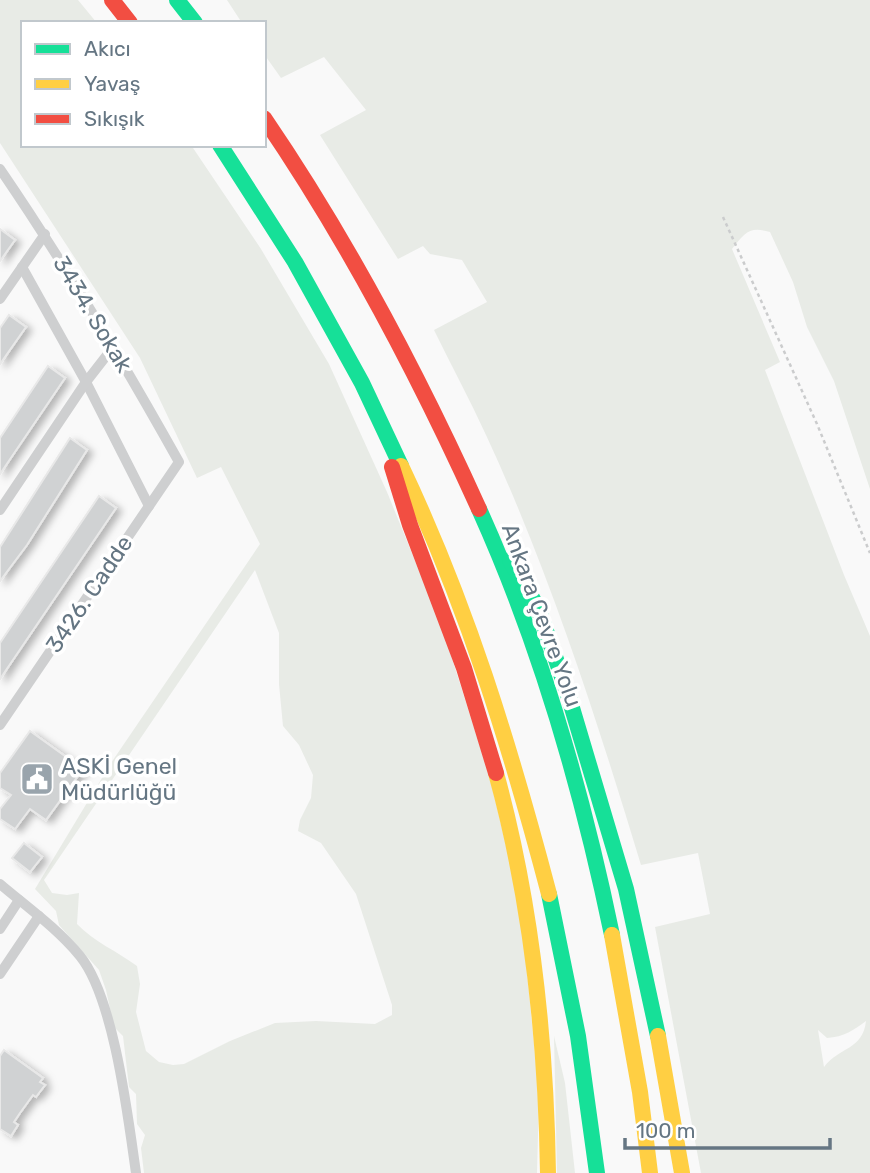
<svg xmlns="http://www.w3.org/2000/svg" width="870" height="1173" font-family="Rubik,sans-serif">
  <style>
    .green { fill: #e8ebe6; fill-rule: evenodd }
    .building { fill: #d0d2d3; stroke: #e8e8e8; stroke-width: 2; filter: url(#shadow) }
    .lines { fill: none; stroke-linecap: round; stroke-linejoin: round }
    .path { stroke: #cbcccd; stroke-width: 2.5; stroke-dasharray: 3.5 3.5; stroke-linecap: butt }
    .street { stroke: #cecfd0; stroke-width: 10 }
    .fast { stroke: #16e098; stroke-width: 16 }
    .slow { stroke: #ffcf43; stroke-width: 16 }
    .jam { stroke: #f24e42; stroke-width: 16 }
    .labels { text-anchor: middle; stroke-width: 7; stroke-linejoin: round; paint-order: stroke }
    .street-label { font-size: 23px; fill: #657683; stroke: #fff }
    .poi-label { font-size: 23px; fill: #657683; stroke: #fff; text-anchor: start }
  </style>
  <defs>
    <filter id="shadow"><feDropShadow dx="5.5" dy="3" stdDeviation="3.5" flood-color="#0004"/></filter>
  </defs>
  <rect width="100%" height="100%" fill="#f9f9f9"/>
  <g class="green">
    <path d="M 0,0 L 78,0 L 97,23 L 23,23 L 23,145 L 191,145 L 261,249 L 329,364 L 387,492 L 442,627 L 490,778 L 521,909 L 539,1096 L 537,1173 L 144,1173 L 141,1148 L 145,1135 L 137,1124 L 136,1094 L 129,1087 L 123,1036 L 114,1027 L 106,990 L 99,970 L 59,925 L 56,911 L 35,889 L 111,763 L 260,544 L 221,467 L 197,478 L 140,358 L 0,143 ZM 255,570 L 279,633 L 279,684 L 283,726 L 299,745 L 313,775 L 311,798 L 300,820 L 298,831 L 321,843 L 356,894 L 392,1005 L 392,1015 L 375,1024 L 316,1021 L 275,1023 L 230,1041 L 184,1064 L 173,1065 L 159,1062 L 146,1051 L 136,1012 L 140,984 L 137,966 C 117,951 94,942 77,924 L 79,893 L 67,895 L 52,893 L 44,880 Z"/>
    <path d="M 227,0 L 870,0 L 870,489 L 834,381 L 807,327 L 793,282 L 770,232 C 749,226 745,233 732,249 L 780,362 L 765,370 L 844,575 L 870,636 L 870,1173 L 701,1173 L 655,927 L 710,914 L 698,853 L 641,865 C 597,720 550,573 486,435 C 470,400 451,365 434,330 L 487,302 L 462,260 L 430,254 L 423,246 L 398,259 L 320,135 L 366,110 L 324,57 L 281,78 L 264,54 L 264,23 L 242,23 ZM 866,1021 C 863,1050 839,1047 824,1067 L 818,1030 L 827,1038 C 844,1037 854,1030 866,1021 Z"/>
    <path d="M 554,1036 L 565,1083 L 575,1173 L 557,1173 Z"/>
  </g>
  <g class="building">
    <path d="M 0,229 L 15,240 L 0,261 Z"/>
    <path d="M 9,315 L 26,327 L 0,364 L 0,328 Z"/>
    <path d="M 48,366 L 65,378 L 0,474 L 0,438 Z"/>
    <path d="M 70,438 L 87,450 L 27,545 L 0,581 L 0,547 Z"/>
    <path d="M 99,496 L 116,508 L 0,679 L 0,643 Z"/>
    <path d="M 30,731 L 83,769 L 46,820 L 30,809 L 15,829 L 0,819 L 0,809 L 11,795 L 0,788 L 0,773 Z"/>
    <path d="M 24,843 L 42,857 L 30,872 L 12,858 Z"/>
    <path d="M 4,1050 L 43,1078 L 40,1082 L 45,1085 L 36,1097 L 33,1095 L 20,1113 L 14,1122 L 18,1125 L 11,1136 L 0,1129 L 0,1056 Z"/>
  </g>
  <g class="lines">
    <path class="path" d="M 723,217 L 817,424 L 870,553"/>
    <g class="street">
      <path d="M 0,169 C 65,264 123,362 179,462 L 0,725"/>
      <path d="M 22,267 L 86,382 L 149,506"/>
      <path d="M 0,299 L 45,234"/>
      <path d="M 0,510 L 86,382 L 114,346"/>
      <path d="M 0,884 C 27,907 57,928 80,956 C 114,998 128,1117 136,1173"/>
      <path d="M 0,929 L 19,900"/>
      <path d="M 0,974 L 39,916"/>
    </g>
    <g class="fast">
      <path d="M 177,0 L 195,23"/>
      <path d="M 220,145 L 295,262 L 362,383 L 401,466"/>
      <path d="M 479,509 C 540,644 582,790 612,935"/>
      <path d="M 510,560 L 538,608 L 567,691 L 626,889 L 658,1036"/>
      <path d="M 549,894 L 578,1036 L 597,1173"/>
    </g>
    <g class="slow">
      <path d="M 401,466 C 467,605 510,746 549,894"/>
      <path d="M 496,773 C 532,904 546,1037 548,1173"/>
      <path d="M 612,935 L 640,1092 L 650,1173"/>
      <path d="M 658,1036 L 682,1173"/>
    </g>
    <g class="jam">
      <path d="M 112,0 L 130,23"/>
      <path d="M 264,118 C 348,241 417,372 479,509"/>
      <path d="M 392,467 L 410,525 L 464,668 L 496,773"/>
    </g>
  </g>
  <defs>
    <symbol id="civic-square" viewBox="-11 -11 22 22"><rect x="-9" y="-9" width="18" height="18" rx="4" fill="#99a4ac" stroke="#fff"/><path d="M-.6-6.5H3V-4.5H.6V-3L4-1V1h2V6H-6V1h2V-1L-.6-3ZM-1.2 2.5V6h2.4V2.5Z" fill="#fff"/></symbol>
  </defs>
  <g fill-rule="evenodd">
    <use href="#civic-square" x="18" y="760" width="38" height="38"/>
  </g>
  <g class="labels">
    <g class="street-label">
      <text transform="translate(93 314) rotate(59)" y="8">3434. Sokak</text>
      <text transform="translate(89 594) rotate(-56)" y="8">3426. Cadde</text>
      <text transform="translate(542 615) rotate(70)" y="8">Ankara Çevre Yolu</text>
    </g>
    <g class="poi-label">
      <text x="61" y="774">ASKİ Genel<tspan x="61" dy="26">Müdürlüğü</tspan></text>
    </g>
  </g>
  <rect x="21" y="21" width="245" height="126" fill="#ffffff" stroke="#c1c8cd" stroke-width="2"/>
  <rect x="35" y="44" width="35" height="10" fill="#16e098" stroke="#c1c8cd" stroke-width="2"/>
  <text x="84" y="56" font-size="21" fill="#657683">Akıcı</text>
  <rect x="35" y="79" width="35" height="10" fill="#ffcf43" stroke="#c1c8cd" stroke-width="2"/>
  <text x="84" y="91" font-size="21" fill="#657683">Yavaş</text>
  <rect x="35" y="114" width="35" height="10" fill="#f24e42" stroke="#c1c8cd" stroke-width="2"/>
  <text x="84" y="126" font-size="21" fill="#657683">Sıkışık</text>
  <path d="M625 1138v10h205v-10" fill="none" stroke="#657683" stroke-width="3.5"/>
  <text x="636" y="1138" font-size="21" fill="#657683" stroke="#ffffff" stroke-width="5" paint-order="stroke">100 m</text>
</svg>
